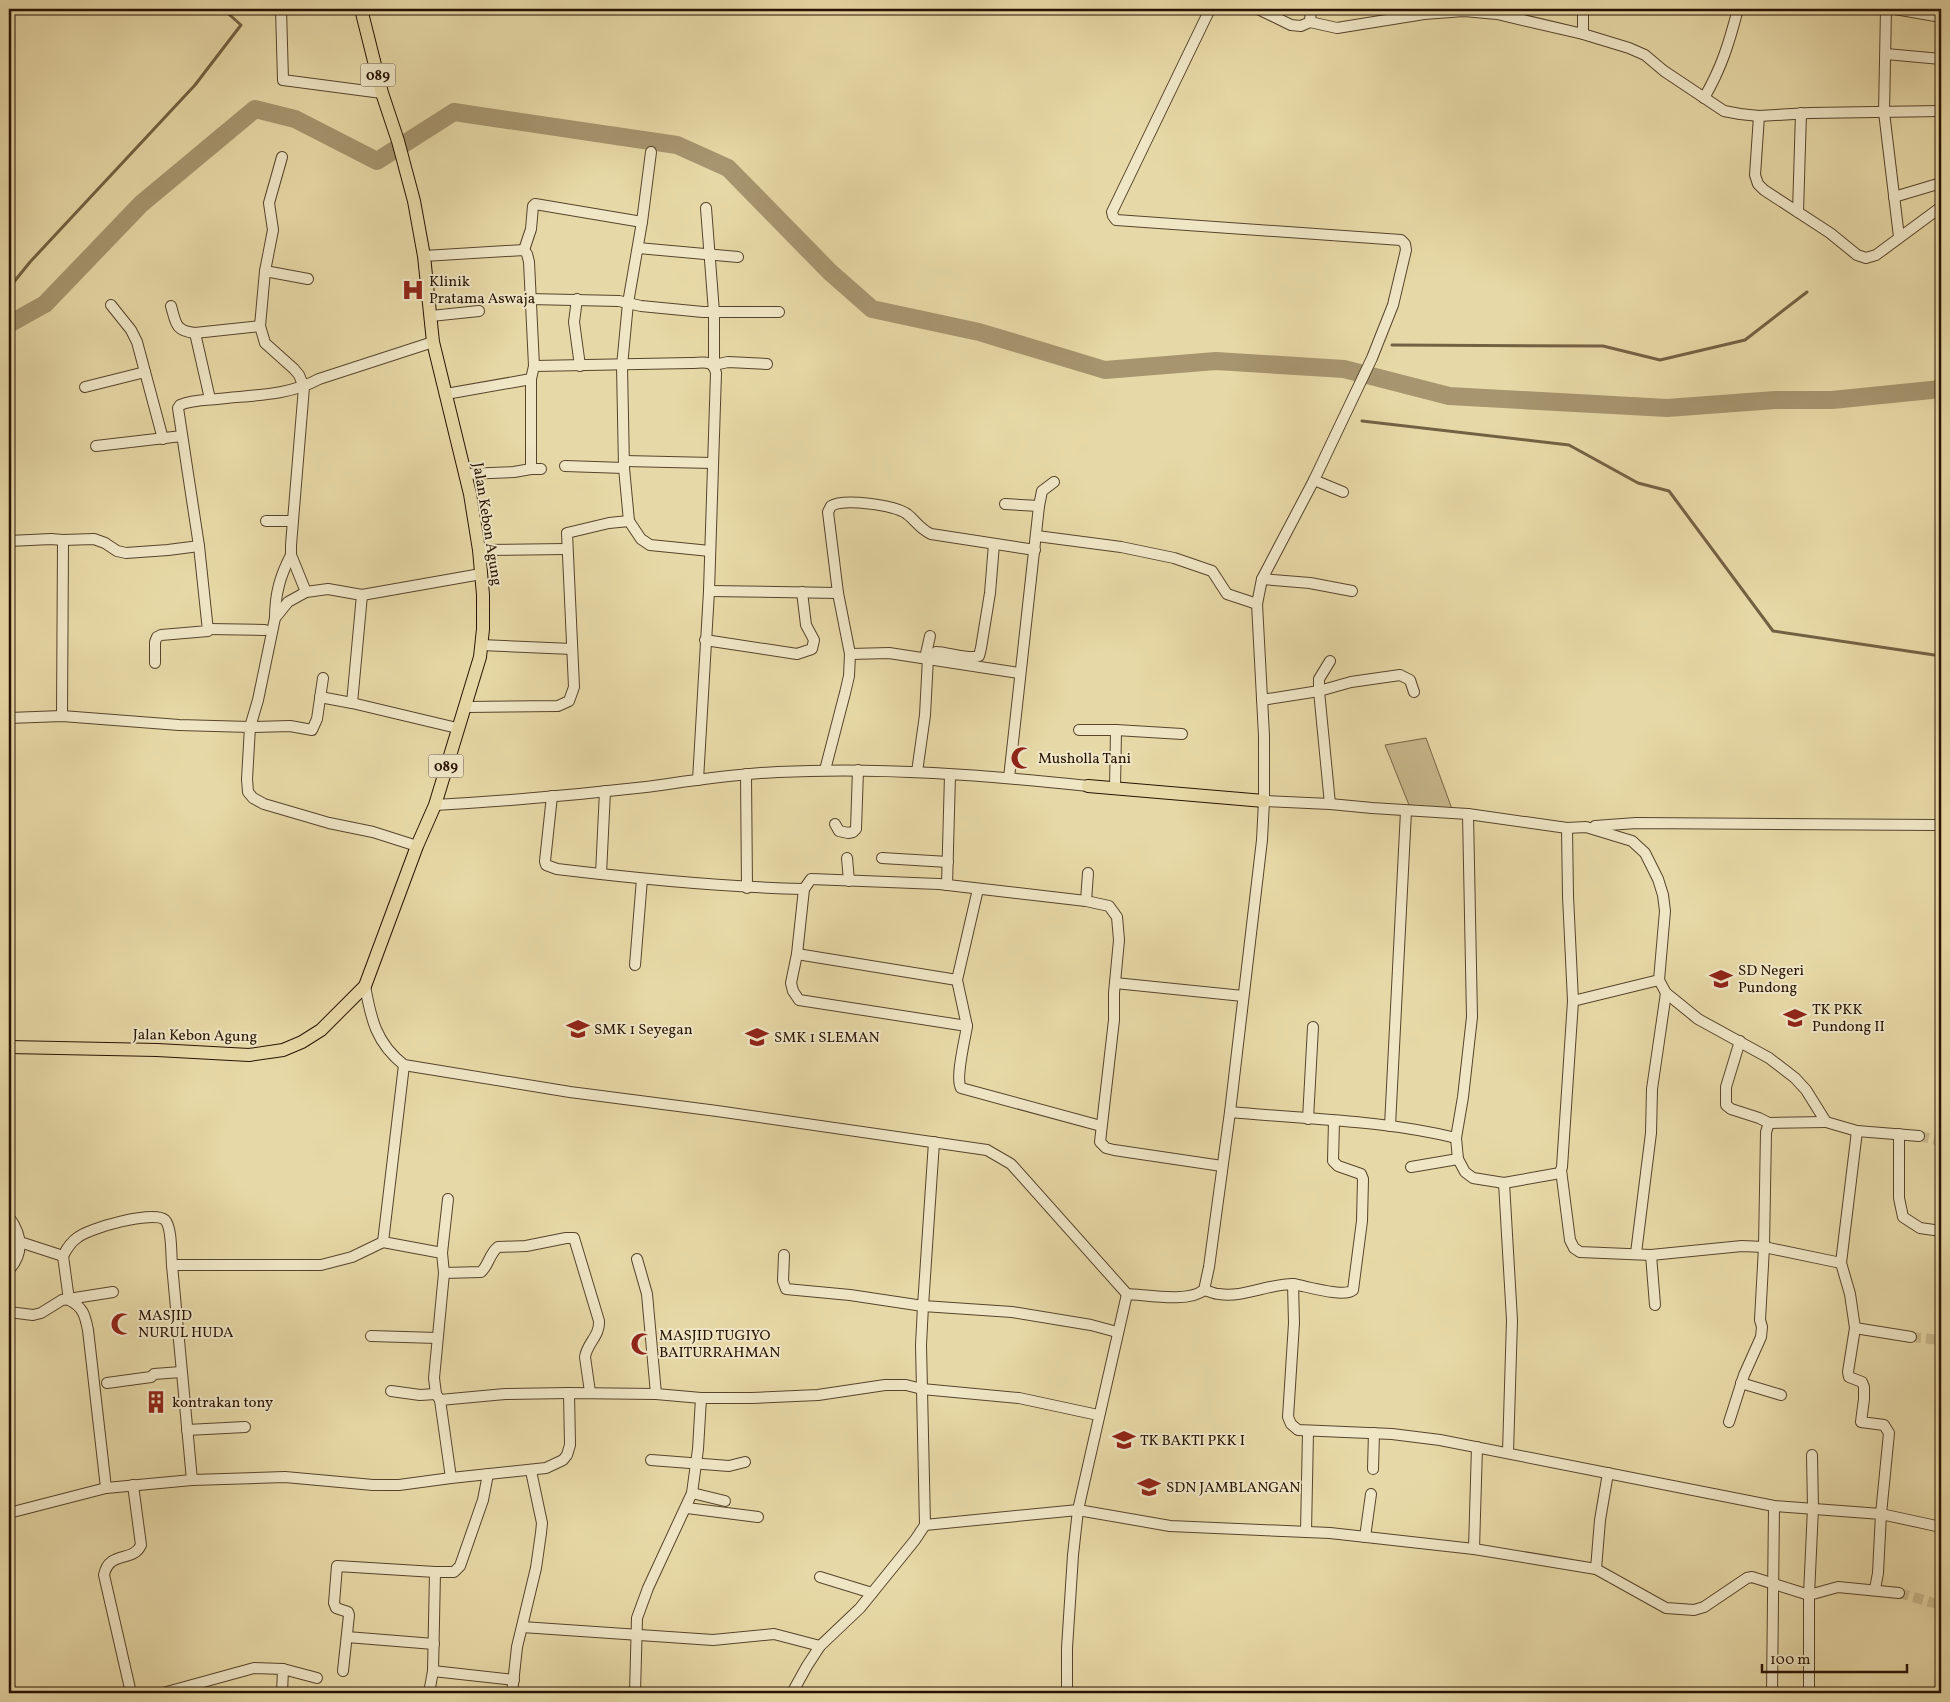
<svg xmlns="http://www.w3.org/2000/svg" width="1950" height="1702" font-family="Vollkorn,serif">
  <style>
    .green { fill: #c6b78b; stroke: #766446 }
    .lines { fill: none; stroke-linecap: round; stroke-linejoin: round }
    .stream { stroke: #736143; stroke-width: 3 }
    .river { stroke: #a6956f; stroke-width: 18 }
    .minor-tunnel { stroke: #cabb8e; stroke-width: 10; stroke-dasharray: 10 5; stroke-linecap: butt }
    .minor-casing { stroke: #57442b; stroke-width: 12 }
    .major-casing { stroke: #271202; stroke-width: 14 }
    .minor { stroke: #efe6c6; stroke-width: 10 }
    .major { stroke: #e7d9a7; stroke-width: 12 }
    .labels { text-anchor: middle; stroke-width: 4; stroke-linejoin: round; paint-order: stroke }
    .shield { fill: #efe6c6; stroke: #63523d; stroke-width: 1 }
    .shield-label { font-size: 14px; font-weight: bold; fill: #271202 }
    .poi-label { font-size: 15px; fill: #271202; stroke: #efe6c6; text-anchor: start }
    .street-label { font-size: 15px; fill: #271202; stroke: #efe6c6 }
  </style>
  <rect width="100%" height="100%" fill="#e7d9a7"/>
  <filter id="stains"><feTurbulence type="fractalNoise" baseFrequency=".004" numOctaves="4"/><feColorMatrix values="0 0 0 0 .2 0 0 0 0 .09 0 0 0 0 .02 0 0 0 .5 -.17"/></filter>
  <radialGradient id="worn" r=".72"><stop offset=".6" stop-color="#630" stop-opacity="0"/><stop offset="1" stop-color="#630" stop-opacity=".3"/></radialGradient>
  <path class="green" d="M 1426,738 L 1452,809 L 1409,805 L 1385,745 Z"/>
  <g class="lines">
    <g class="stream">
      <path d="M 9,288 L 30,262 L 195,85 L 241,25 L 223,9"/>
      <path d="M 1392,345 L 1603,346 L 1660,360 L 1745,340 L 1807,292"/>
      <path d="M 1362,421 L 1569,445 L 1638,483 L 1669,491 L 1773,631 L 1941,656"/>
    </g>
    <path class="river" d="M 9,324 L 45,304 L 141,204 L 255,109 L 295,119 L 377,161 L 454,112 L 677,145 L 728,168 L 830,272 L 872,309 L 979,332 L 1105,370 L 1216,361 L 1344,369 L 1449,396 L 1667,408 L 1775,400 L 1832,400 L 1941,389"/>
    <g class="minor-tunnel">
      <path d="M 1919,1136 L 1941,1141"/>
      <path d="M 1911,1337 L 1941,1340"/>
      <path d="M 1899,1593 L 1941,1605"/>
    </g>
    <defs>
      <g id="minor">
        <path d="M 281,9 L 283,80 L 382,93"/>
        <path d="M 1258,9 L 1291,25 L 1301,26 L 1310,22 L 1337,28 L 1424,14 L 1464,11 L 1497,14 L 1583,34 L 1629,48 L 1645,55 L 1664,71 L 1724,111 L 1740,114 L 1759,116 L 1810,113 L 1941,111"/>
        <path d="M 1583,9 L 1583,34"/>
        <path d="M 1886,9 L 1884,112 L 1899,237"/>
        <path d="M 1895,9 L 1941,17"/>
        <path d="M 1310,22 L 1311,9"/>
        <path d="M 1886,54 L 1941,59"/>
        <path d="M 1704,98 C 1722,67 1729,43 1738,9"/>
        <path d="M 1759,116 L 1755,175 L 1758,184 L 1764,190 L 1830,233 L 1857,255 L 1866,258 L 1876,255 L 1941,207"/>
        <path d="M 282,157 L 269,203 L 273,230 L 265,271 L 260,326 L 265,343 L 294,369 L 299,375 L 304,387 L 291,545 L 291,555 L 306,592 L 288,602 L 275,618 L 258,700 L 250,727 L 290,726 L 312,730 L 317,719 L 323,678"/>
        <path d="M 1894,197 L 1941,183"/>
        <path d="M 706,208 L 714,312 L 714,365 L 728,362 L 767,364"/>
        <path d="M 1798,212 L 1801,113"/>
        <path d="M 642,222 L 651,152"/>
        <path d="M 638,248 L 738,257"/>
        <path d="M 524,250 L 531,229 L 533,206 L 535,204 L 642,222 L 628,303 L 622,366 L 624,468 L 629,521 L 641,539 L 650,545 L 710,551"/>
        <path d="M 424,256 L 524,250 L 527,254 L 529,262 L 534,366"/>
        <path d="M 265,271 L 308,279"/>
        <path d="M 529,299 L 619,301 L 641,306 L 703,312 L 779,312"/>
        <path d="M 577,299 L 574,322 L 580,366"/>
        <path d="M 111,305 L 131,330 L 137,342 L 163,439"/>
        <path d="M 171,306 C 176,323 175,331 195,333 L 260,326"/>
        <path d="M 431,316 L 479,311"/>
        <path d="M 195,333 L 210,399"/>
        <path d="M 85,387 L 145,372"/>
        <path d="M 446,394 L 531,379 L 534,366 L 691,363 C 703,363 713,359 716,373 L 709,591 L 698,780"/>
        <path d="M 96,446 L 182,436"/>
        <path d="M 624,461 L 713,463"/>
        <path d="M 565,466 L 624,468"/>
        <path d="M 531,469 L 531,379"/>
        <path d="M 465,474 L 514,472 L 531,469 L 541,469"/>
        <path d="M 1314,480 L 1343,492"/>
        <path d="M 1005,504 L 1039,506"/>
        <path d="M 266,521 L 293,521"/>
        <path d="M 1037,536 L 1121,547 L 1174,558 L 1212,571 L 1227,594 L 1257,604"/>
        <path d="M 9,541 L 51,539 L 63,540 L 94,539 L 105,543 L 117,551 L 126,553 L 168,550 L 199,546 L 178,408 L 180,405 C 191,400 205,400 217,399 C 252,395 288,396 319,379 L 433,342"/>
        <path d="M 479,550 L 566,549"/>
        <path d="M 1262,579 L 1310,583 L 1352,591"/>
        <path d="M 709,591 L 838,593"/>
        <path d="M 306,592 L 328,589 L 362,595 L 481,574"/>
        <path d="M 275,618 C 275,594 280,576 291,555"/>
        <path d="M 208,629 L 265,630"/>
        <path d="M 705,640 L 797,654 L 812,649 L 814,640 L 806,625 L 802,592"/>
        <path d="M 481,645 L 572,649"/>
        <path d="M 850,654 L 889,653 L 1019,673"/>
        <path d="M 925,658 L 930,636"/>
        <path d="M 1330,661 L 1319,679 L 1319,691 L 1330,804"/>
        <path d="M 155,663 L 155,642 L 157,637 L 161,635 L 208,631 L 199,546"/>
        <path d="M 320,697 L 352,703 L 457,728"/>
        <path d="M 1262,700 L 1319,691 L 1351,682 L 1400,675 L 1410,680 L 1414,692"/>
        <path d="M 352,703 L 362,595"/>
        <path d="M 466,707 L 558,706 L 569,701 L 574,687 L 567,533 L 609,523 L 629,521"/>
        <path d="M 62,716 L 63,540"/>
        <path d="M 9,718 L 62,716 L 179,725 L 250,727 L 247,779 L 248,792 L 253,798 L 264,804 L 329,823 L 373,832 L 417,846"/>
        <path d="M 1079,730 L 1116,730 L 1115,788"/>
        <path d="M 1116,730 L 1182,734"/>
        <path d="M 825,770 L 845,693 L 849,676 L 850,654 L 838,593 L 828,512 L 831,506 C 844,498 894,505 907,514 C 916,521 920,529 931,534 L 1035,550"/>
        <path d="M 917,772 L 925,715 L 928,658 L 936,652 C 947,652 970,660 979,656 L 981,648 L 990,593 L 994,544"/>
        <path d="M 746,774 L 747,888"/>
        <path d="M 1009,778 L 1039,506 L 1042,491 L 1054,482"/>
        <path d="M 552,796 L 545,861 L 546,865 L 557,869 C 640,879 721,887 804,889 L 811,879 L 939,884 L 1086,901 L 1109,906 L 1117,917 L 1119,940 L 1114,993 L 1114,1020 L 1100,1142 L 1106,1148 L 1114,1150 L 1222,1166"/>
        <path d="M 1264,801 L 1330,804 L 1372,808 L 1468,814 L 1567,828 L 1586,827 L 1632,841 L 1645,853 L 1658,879 L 1663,895 L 1665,911 L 1659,980 L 1666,993 L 1698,1019 L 1769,1058 L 1795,1078 L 1806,1090 L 1826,1122 L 1857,1131 L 1919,1136"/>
        <path d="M 435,805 C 506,801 576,795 646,787 C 690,781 734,774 778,772 C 882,767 985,775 1088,786"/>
        <path d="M 1468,814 L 1472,1017 L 1463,1097 L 1456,1138 L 1458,1159 L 1465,1172 L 1473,1178 L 1504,1183 L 1560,1173 L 1562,1167 L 1573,1001 L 1659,980"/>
        <path d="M 835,824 L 839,831 L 848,833 L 853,832 L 856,829 L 858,770"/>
        <path d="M 1595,826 L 1636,823 L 1937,825"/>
        <path d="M 1567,828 L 1568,896 L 1573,1001"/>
        <path d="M 847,858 L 849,881"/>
        <path d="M 882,858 L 948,862"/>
        <path d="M 601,874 L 605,791"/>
        <path d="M 947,885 L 950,775"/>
        <path d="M 804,889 L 797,954 L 791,983 L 793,991 L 799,1000 L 967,1026 C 965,1040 955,1078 961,1088 L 1101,1126"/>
        <path d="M 1086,901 L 1088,873"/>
        <path d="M 797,954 L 957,980"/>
        <path d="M 635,965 L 642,879"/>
        <path d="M 1115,983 L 1243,996"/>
        <path d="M 365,986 C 371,1019 376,1043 404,1065 L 570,1092 L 717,1111 L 987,1150 L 1011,1164 L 1127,1294"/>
        <path d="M 967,1026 L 957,980 L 978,889"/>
        <path d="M 1740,1041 L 1726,1087 L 1726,1105 L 1731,1109 L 1759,1118 L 1769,1123 L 1826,1122"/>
        <path d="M 404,1065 L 383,1242 L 442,1253 L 444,1273 L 434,1378 L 436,1394 L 440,1400 L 505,1394 L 569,1393"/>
        <path d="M 1230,1112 C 1305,1119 1383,1120 1456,1138"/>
        <path d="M 1308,1119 L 1313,1027"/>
        <path d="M 1390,1126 L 1406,811"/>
        <path d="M 1857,1131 L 1841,1263 L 1850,1294 L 1855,1328 L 1848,1372 L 1849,1377 L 1862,1382 L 1864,1387 L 1864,1399 L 1861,1422 L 1884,1425 L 1889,1433 L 1881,1514 L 1941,1527"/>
        <path d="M 1899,1134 L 1899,1198 L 1903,1217 L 1920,1228 L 1941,1231"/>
        <path d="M 1411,1167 L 1458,1159"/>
        <path d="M 1561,1170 L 1570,1240 L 1574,1248 L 1580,1252 L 1651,1255 L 1742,1246 L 1764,1247 L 1841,1263"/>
        <path d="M 1504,1183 L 1512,1320 L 1508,1452"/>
        <path d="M 9,1217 C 22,1235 24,1253 9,1270"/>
        <path d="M 20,1242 L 63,1256"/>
        <path d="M 442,1253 L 448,1199"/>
        <path d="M 1636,1253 L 1651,1133 L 1652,1089 L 1666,993"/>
        <path d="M 784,1255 L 783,1281 L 786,1289 L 850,1295 L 923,1306 L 934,1142"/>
        <path d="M 1651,1255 L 1655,1305"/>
        <path d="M 637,1259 L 647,1294 L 656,1394"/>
        <path d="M 172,1265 L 192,1480"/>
        <path d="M 444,1273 L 481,1272 C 489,1265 489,1254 498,1247 L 526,1246 L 566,1238 L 574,1238 L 599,1321 C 600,1336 587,1343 585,1357 L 590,1392"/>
        <path d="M 1293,1284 C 1306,1286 1344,1298 1353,1290 L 1362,1221 L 1363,1179 L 1361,1174 L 1338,1166 L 1333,1161 L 1334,1121"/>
        <path d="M 1204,1290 C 1209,1291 1214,1294 1219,1294 C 1243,1298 1268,1284 1293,1284 L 1294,1323 L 1288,1417 L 1291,1424 L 1298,1430 L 1392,1434 L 1440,1440 L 1774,1506 L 1881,1514 L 1878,1573 L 1875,1589"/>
        <path d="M 69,1300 L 63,1256 C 66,1250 71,1242 77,1238 C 88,1228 154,1210 165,1220 C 172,1227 171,1254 172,1265 L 321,1265 L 352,1257 L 383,1242"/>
        <path d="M 69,1300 C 83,1307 85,1315 88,1330 L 106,1488"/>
        <path d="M 9,1312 L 33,1315 L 41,1313 L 62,1300 L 113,1292"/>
        <path d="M 1855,1328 L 1911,1337"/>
        <path d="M 371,1336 L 437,1338"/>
        <path d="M 107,1383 L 151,1377 L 154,1374 L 181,1372"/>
        <path d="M 1741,1383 L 1781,1395"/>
        <path d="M 391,1391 L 420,1395 L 436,1394"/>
        <path d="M 440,1400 L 451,1478"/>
        <path d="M 1729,1422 L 1744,1375 L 1761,1337 L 1762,1327 L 1760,1320 L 1764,1247 L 1766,1132 L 1769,1123"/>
        <path d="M 187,1430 L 245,1427"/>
        <path d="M 651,1460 L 729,1466 L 745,1462"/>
        <path d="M 1373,1469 L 1374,1433"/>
        <path d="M 692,1493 L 725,1501"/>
        <path d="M 687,1508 L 758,1517"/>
        <path d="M 9,1513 L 106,1488 L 192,1480 L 285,1477 L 373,1485 L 399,1485 L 451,1478 L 546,1468 L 563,1460 L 567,1455 L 570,1445 L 569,1393 L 656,1394 L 701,1398 L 752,1398 L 818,1395 L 885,1385 L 906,1385 L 922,1389 L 1019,1398 L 1098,1415"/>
        <path d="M 925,1525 L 1078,1510 L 1170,1526 L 1330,1533 L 1474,1549 L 1596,1569 L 1666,1608 L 1694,1610 L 1704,1607 L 1747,1578 L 1752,1577 L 1809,1595 L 1838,1587 L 1899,1593"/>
        <path d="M 1306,1532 L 1308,1432"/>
        <path d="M 1365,1537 L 1371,1494"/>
        <path d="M 1474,1549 L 1477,1447"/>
        <path d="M 1596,1569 L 1600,1520 L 1608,1473"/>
        <path d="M 435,1572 L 454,1572 L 460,1566 L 483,1500 L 488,1474"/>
        <path d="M 820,1577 L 872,1593"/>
        <path d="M 522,1627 L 713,1640 L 774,1634 L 820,1646"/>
        <path d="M 347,1637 L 434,1644"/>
        <path d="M 283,1669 L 317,1678"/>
        <path d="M 343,1671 L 349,1615 L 348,1612 L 336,1608 L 334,1603 L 337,1566 L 435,1572 L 433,1671 L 429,1693"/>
        <path d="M 433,1671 L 514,1680"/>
        <path d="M 131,1693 L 104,1575 C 109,1550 133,1563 141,1545 L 133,1485"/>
        <path d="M 163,1693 L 254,1668 L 283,1669 L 282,1693"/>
        <path d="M 512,1693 L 517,1647 L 536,1568 L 541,1533 L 542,1523 L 531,1471"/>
        <path d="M 635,1693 L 637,1618 L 648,1588 L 692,1493 L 698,1449 L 701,1398"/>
        <path d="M 792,1693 L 807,1666 L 820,1646 L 860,1608 L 915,1540 L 925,1525 L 921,1345 L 923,1306 L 1012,1312 L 1091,1325 L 1117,1332"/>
        <path d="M 1067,1693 L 1067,1648 L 1073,1555 L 1078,1510 L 1127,1294 C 1148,1295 1188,1303 1204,1290 L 1209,1267 L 1230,1112 L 1262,840 L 1264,801 L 1264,736 L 1257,604 L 1262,579 L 1314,480 L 1372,358 L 1393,305 L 1406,250 L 1405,244 L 1401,240 L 1116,220 L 1113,216 L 1112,212 L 1210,9"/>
        <path d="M 1772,1693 L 1774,1506"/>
        <path d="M 1809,1693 L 1809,1595 L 1813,1508 L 1812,1455"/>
      </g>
      <g id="major">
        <path d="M 1088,786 L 1264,801"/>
        <path d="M 9,1047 L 157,1050 L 249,1055 L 283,1050 L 302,1042 L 321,1030 L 365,986 L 417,846 L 435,805 L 480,657 L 483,629 L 483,595 L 479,550 L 470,494 L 433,342 L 424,256 L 414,201 L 398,141 L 382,93 L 361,9"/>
      </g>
    </defs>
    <use href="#minor" class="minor-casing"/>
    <use href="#major" class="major-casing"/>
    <use href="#minor" class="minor"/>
    <use href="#major" class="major"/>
  </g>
  <defs>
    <symbol id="hospital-bare" viewBox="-9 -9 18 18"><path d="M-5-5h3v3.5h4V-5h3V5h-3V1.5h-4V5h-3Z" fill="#8f2418" stroke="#efe6c6" stroke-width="2.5" paint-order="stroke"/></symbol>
    <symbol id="mosque-bare" viewBox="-9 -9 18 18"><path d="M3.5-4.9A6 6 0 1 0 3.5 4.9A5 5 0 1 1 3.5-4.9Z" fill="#8f2418" stroke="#efe6c6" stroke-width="2.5" paint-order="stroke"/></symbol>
    <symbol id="school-bare" viewBox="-9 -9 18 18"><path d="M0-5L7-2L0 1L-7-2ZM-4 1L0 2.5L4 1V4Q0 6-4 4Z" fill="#8f2418" stroke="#efe6c6" stroke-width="2.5" paint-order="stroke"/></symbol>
    <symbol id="building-bare" viewBox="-9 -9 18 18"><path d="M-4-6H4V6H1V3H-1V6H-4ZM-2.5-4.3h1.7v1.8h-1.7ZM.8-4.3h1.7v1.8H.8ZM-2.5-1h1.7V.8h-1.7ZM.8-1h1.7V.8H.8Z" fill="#8f2418" stroke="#efe6c6" stroke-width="2.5" paint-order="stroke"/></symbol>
  </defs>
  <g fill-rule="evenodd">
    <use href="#hospital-bare" x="397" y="274" width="32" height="32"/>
    <use href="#mosque-bare" x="1006" y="742" width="32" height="32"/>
    <use href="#school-bare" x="1705" y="963" width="32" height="32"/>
    <use href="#school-bare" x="1779" y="1002" width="32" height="32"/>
    <use href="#school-bare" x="562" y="1013" width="32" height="32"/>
    <use href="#school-bare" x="741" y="1021" width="32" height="32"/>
    <use href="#mosque-bare" x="106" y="1308" width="32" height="32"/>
    <use href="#mosque-bare" x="626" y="1328" width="32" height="32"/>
    <use href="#building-bare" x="140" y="1386" width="32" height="32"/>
    <use href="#school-bare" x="1108" y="1424" width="32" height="32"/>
    <use href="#school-bare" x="1133" y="1471" width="32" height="32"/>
  </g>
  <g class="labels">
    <g class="shield">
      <rect x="360.5" y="63.5" width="35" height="23" rx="4"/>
      <rect x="428.5" y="754.5" width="35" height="23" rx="4"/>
    </g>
    <g class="shield-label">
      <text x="378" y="80">089</text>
      <text x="446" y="771">089</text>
    </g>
    <g class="poi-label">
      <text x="429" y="286">Klinik<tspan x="429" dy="17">Pratama Aswaja</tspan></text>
      <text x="1038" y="763">Musholla Tani</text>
      <text x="1738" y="975">SD Negeri<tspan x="1738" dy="17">Pundong</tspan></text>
      <text x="1812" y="1014">TK PKK<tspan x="1812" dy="17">Pundong II</tspan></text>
      <text x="594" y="1034">SMK 1 Seyegan</text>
      <text x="774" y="1042">SMK 1 SLEMAN</text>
      <text x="138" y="1320">MASJID<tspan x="138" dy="17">NURUL HUDA</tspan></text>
      <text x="659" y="1340">MASJID TUGIYO<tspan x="659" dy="17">BAITURRAHMAN</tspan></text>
      <text x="172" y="1407">kontrakan tony</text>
      <text x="1140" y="1445">TK BAKTI PKK I</text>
      <text x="1166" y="1492">SDN JAMBLANGAN</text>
    </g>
    <g class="street-label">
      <text transform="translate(488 524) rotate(81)" y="5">Jalan Kebon Agung</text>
      <text transform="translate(195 1035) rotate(1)" y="5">Jalan Kebon Agung</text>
    </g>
  </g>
  <rect width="1950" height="1702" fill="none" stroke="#e7d9a7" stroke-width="30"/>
  <rect x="10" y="10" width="1930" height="1682" fill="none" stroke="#271202" stroke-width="2.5"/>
  <rect x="15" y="15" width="1920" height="1672" fill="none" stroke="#271202"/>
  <path d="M1762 1664v8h145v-8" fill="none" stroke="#271202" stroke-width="2.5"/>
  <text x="1770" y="1664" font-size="15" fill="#271202" stroke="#efe6c6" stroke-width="4" paint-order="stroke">100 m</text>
  <rect width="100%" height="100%" filter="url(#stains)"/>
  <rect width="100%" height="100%" fill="url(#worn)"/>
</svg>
